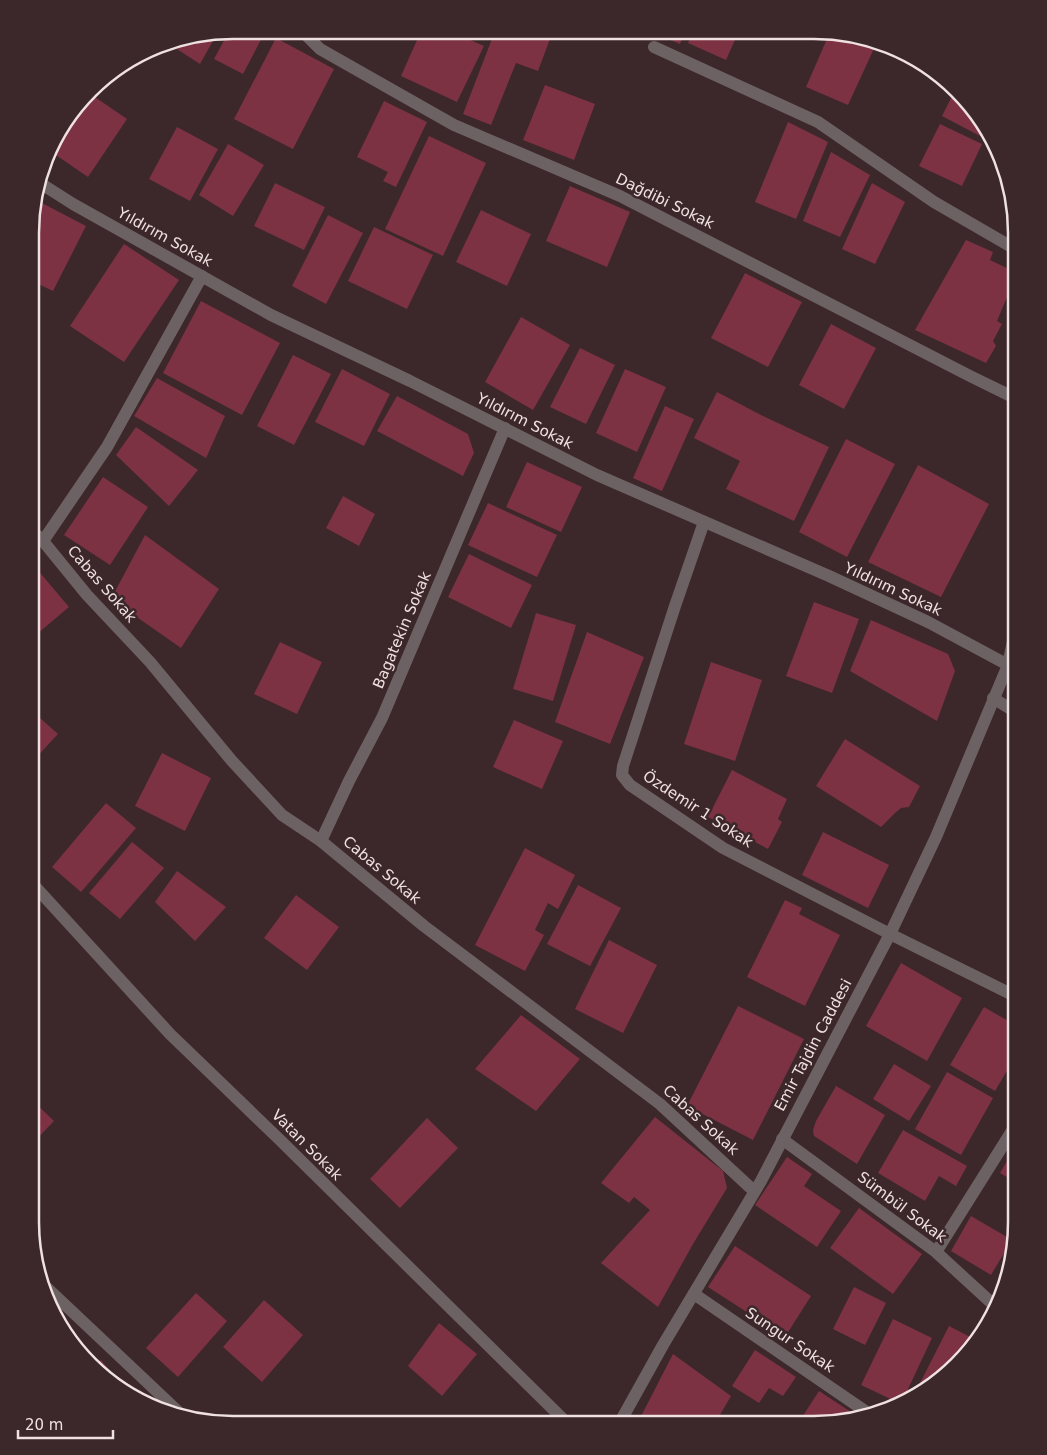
<svg xmlns="http://www.w3.org/2000/svg" width="1047" height="1455" font-family="'DejaVu Sans',sans-serif">
  <style>
    .building { fill: #7c3242 }
    .lines { fill: none; stroke-linecap: round; stroke-linejoin: round }
    .minor { stroke: #6d6263; stroke-width: 12 }
    .tertiary { stroke: #6d6263; stroke-width: 12 }
    .labels { text-anchor: middle; stroke-width: 5; stroke-linejoin: round; paint-order: stroke }
    .street-label { font-size: 15px; fill: #efe0e2; stroke: #3c272a }
    .rim { fill: none; stroke: #efe0e2; stroke-width: 2.5 }
  </style>
  <rect width="100%" height="100%" fill="#3c272a"/>
  <g class="building">
    <path d="M 233,30 L 266,30 L 243,74 L 214,59 L 229,31 Z"/>
    <path d="M 421,31 L 450,31 L 484,46 L 457,102 L 401,76 Z"/>
    <path d="M 495,31 L 553,31 L 538,71 L 516,63 L 491,125 L 463,114 Z"/>
    <path d="M 650,31 L 685,31 L 680,44 Z"/>
    <path d="M 693,31 L 739,31 L 726,60 L 688,43 Z"/>
    <path d="M 218,32 L 200,64 L 166,42 L 167,41 Z"/>
    <path d="M 830,32 L 841,32 L 877,42 L 848,105 L 806,87 Z"/>
    <path d="M 276,38 L 334,69 L 293,149 L 234,119 Z"/>
    <path d="M 545,85 L 595,104 L 574,160 L 523,140 Z"/>
    <path d="M 954,92 L 996,143 L 997,145 L 942,116 Z"/>
    <path d="M 89,93 L 127,119 L 88,177 L 50,151 L 56,134 Z"/>
    <path d="M 384,101 L 427,122 L 396,187 L 383,181 L 388,172 L 357,157 Z"/>
    <path d="M 788,122 L 828,142 L 796,219 L 755,202 Z"/>
    <path d="M 940,124 L 982,144 L 962,186 L 919,166 Z"/>
    <path d="M 177,127 L 218,149 L 190,201 L 149,179 Z"/>
    <path d="M 429,136 L 486,163 L 443,256 L 385,229 Z"/>
    <path d="M 228,144 L 264,165 L 233,216 L 199,195 Z"/>
    <path d="M 831,152 L 870,175 L 840,237 L 803,221 Z"/>
    <path d="M 275,183 L 325,207 L 304,250 L 254,226 Z"/>
    <path d="M 872,183 L 905,202 L 875,264 L 842,249 Z"/>
    <path d="M 570,186 L 630,212 L 607,267 L 546,241 Z"/>
    <path d="M 40,202 L 86,226 L 53,291 L 32,281 L 32,218 Z"/>
    <path d="M 481,210 L 531,234 L 507,286 L 456,262 Z"/>
    <path d="M 328,215 L 363,233 L 326,304 L 292,286 Z"/>
    <path d="M 374,227 L 433,255 L 407,309 L 348,281 Z"/>
    <path d="M 966,240 L 993,252 L 990,260 L 1017,273 L 997,321 L 1002,324 L 993,341 L 996,346 L 986,363 L 915,330 Z"/>
    <path d="M 124,244 L 179,280 L 124,362 L 70,326 Z"/>
    <path d="M 745,273 L 802,302 L 768,367 L 711,338 Z"/>
    <path d="M 201,301 L 280,343 L 242,415 L 163,373 Z"/>
    <path d="M 521,317 L 570,345 L 533,410 L 485,382 Z"/>
    <path d="M 831,324 L 876,348 L 844,409 L 799,385 Z"/>
    <path d="M 580,348 L 615,365 L 586,424 L 550,407 Z"/>
    <path d="M 293,355 L 331,374 L 294,445 L 257,426 Z"/>
    <path d="M 342,369 L 390,394 L 364,446 L 315,422 Z"/>
    <path d="M 625,369 L 666,387 L 637,452 L 596,433 Z"/>
    <path d="M 157,378 L 225,416 L 206,458 L 134,416 Z"/>
    <path d="M 717,392 L 761,415 L 829,447 L 794,521 L 726,489 L 740,461 L 694,438 Z"/>
    <path d="M 397,396 L 468,434 L 474,453 L 463,476 L 377,431 Z"/>
    <path d="M 665,406 L 694,419 L 662,491 L 633,478 Z"/>
    <path d="M 136,427 L 198,470 L 169,506 L 116,455 Z"/>
    <path d="M 846,439 L 895,464 L 847,557 L 799,532 Z"/>
    <path d="M 527,462 L 582,487 L 561,532 L 506,507 Z"/>
    <path d="M 918,465 L 989,504 L 941,597 L 868,562 Z"/>
    <path d="M 103,477 L 148,507 L 110,565 L 64,535 Z"/>
    <path d="M 343,496 L 375,514 L 359,546 L 326,528 Z"/>
    <path d="M 488,503 L 557,535 L 537,577 L 468,545 Z"/>
    <path d="M 145,535 L 219,589 L 181,648 L 111,599 Z"/>
    <path d="M 469,554 L 532,585 L 511,628 L 448,597 Z"/>
    <path d="M 36,568 L 69,607 L 31,639 L 31,573 Z"/>
    <path d="M 814,602 L 859,619 L 832,693 L 786,676 Z"/>
    <path d="M 536,613 L 576,625 L 553,701 L 513,689 Z"/>
    <path d="M 871,620 L 948,654 L 955,671 L 937,721 L 850,671 Z"/>
    <path d="M 587,632 L 644,657 L 610,744 L 555,722 Z"/>
    <path d="M 280,642 L 322,662 L 297,714 L 254,694 Z"/>
    <path d="M 711,662 L 762,680 L 735,761 L 684,744 Z"/>
    <path d="M 31,710 L 58,734 L 31,763 Z"/>
    <path d="M 514,720 L 563,741 L 542,789 L 493,767 Z"/>
    <path d="M 845,739 L 920,786 L 909,807 L 901,808 L 895,813 L 881,827 L 816,786 Z"/>
    <path d="M 162,753 L 211,778 L 185,831 L 135,806 Z"/>
    <path d="M 732,770 L 787,799 L 778,819 L 782,822 L 768,849 L 708,817 Z"/>
    <path d="M 106,803 L 136,828 L 81,892 L 52,867 Z"/>
    <path d="M 823,832 L 889,865 L 868,908 L 802,875 Z"/>
    <path d="M 132,842 L 164,868 L 120,919 L 89,893 Z"/>
    <path d="M 525,848 L 575,875 L 558,909 L 548,903 L 535,930 L 544,935 L 525,971 L 475,945 Z"/>
    <path d="M 177,871 L 226,907 L 195,941 L 155,902 Z"/>
    <path d="M 578,885 L 621,908 L 590,966 L 547,944 Z"/>
    <path d="M 296,895 L 339,927 L 307,970 L 264,938 Z"/>
    <path d="M 785,900 L 802,908 L 799,914 L 840,935 L 805,1006 L 747,977 Z"/>
    <path d="M 609,940 L 657,965 L 623,1033 L 575,1009 Z"/>
    <path d="M 901,963 L 962,998 L 927,1061 L 866,1026 Z"/>
    <path d="M 738,1006 L 804,1039 L 753,1140 L 687,1106 Z"/>
    <path d="M 984,1007 L 1017,1026 L 1017,1054 L 995,1091 L 950,1065 Z"/>
    <path d="M 521,1015 L 580,1059 L 536,1111 L 475,1069 Z"/>
    <path d="M 894,1064 L 931,1086 L 909,1121 L 873,1099 Z"/>
    <path d="M 947,1072 L 993,1098 L 961,1155 L 915,1129 Z"/>
    <path d="M 836,1086 L 885,1115 L 857,1164 L 814,1136 L 813,1130 L 816,1121 Z"/>
    <path d="M 30,1098 L 54,1121 L 30,1146 Z"/>
    <path d="M 655,1117 L 723,1171 L 727,1188 L 693,1244 L 658,1307 L 601,1263 L 650,1210 L 634,1197 L 629,1203 L 601,1183 Z"/>
    <path d="M 427,1118 L 458,1148 L 400,1208 L 370,1179 Z"/>
    <path d="M 903,1130 L 967,1166 L 956,1186 L 939,1176 L 925,1201 L 878,1173 Z"/>
    <path d="M 1017,1144 L 1017,1183 L 1000,1173 Z"/>
    <path d="M 787,1157 L 812,1174 L 804,1186 L 841,1211 L 817,1247 L 755,1205 Z"/>
    <path d="M 859,1208 L 922,1254 L 893,1294 L 830,1248 Z"/>
    <path d="M 971,1216 L 1012,1240 L 991,1275 L 951,1251 Z"/>
    <path d="M 735,1246 L 811,1296 L 785,1337 L 708,1287 Z"/>
    <path d="M 854,1287 L 886,1303 L 865,1345 L 833,1329 Z"/>
    <path d="M 196,1293 L 227,1321 L 178,1377 L 146,1348 Z"/>
    <path d="M 264,1300 L 303,1335 L 262,1382 L 223,1347 Z"/>
    <path d="M 893,1319 L 932,1338 L 901,1404 L 861,1385 Z"/>
    <path d="M 439,1323 L 477,1354 L 442,1396 L 408,1366 Z"/>
    <path d="M 949,1326 L 978,1341 L 948,1375 L 916,1396 L 914,1395 Z"/>
    <path d="M 755,1350 L 796,1377 L 783,1396 L 769,1388 L 759,1403 L 732,1386 Z"/>
    <path d="M 673,1354 L 731,1396 L 714,1425 L 637,1424 Z"/>
    <path d="M 101,1360 L 128,1394 L 110,1383 L 95,1366 Z"/>
    <path d="M 819,1391 L 851,1412 L 847,1417 L 815,1425 L 797,1425 Z"/>
  </g>
  <g class="lines">
    <g class="minor">
      <path d="M 301,30 L 320,49 L 454,125 L 620,196 L 970,376 L 1017,399"/>
      <path d="M 654,47 L 818,122 L 934,202 L 1017,250"/>
      <path d="M 40,183 L 73,204 L 271,315 L 410,381 L 597,475 L 829,576 L 928,622 L 1008,665 L 1017,622"/>
      <path d="M 704,522 L 675,606 L 623,766 L 622,775 L 630,785 L 723,848 L 890,934 L 1017,997"/>
      <path d="M 31,530 L 43,541 L 87,595 L 150,662 L 232,761 L 282,815 L 321,841 L 424,926 L 660,1104 L 754,1191"/>
      <path d="M 43,541 L 107,447 L 202,276"/>
      <path d="M 993,698 L 1017,713"/>
      <path d="M 321,841 L 349,781 L 382,718 L 505,428"/>
      <path d="M 31,882 L 170,1034 L 281,1141 L 568,1424"/>
      <path d="M 782,1139 L 936,1252 L 996,1307"/>
      <path d="M 936,1252 L 1017,1123"/>
      <path d="M 694,1294 L 868,1413"/>
    </g>
    <g class="tertiary">
      <path d="M 44,1285 L 185,1418"/>
      <path d="M 619,1424 L 663,1345 L 761,1181 L 890,934 L 936,837 L 1008,665"/>
    </g>
  </g>
  <g class="labels">
    <g class="street-label">
      <text transform="translate(665 201) rotate(26)" y="5">Dağdibi Sokak</text>
      <text transform="translate(165 237) rotate(29)" y="5">Yıldırım Sokak</text>
      <text transform="translate(525 421) rotate(27)" y="5">Yıldırım Sokak</text>
      <text transform="translate(102 584) rotate(49)" y="5">Cabas Sokak</text>
      <text transform="translate(893 589) rotate(25)" y="5">Yıldırım Sokak</text>
      <text transform="translate(402 630) rotate(-67)" y="5">Bagatekin Sokak</text>
      <text transform="translate(698 809) rotate(33)" y="5">Özdemir 1 Sokak</text>
      <text transform="translate(382 870) rotate(40)" y="5">Cabas Sokak</text>
      <text transform="translate(813 1045) rotate(-62)" y="5">Emir Tajdin Caddesi</text>
      <text transform="translate(701 1120) rotate(42)" y="5">Cabas Sokak</text>
      <text transform="translate(307 1145) rotate(45)" y="5">Vatan Sokak</text>
      <text transform="translate(902 1207) rotate(37)" y="5">Sümbül Sokak</text>
      <text transform="translate(790 1340) rotate(34)" y="5">Sungur Sokak</text>
    </g>
  </g>
  <path d="M0 0H1047V1455H0ZM233 39H814A194 194 0 0 1 1008 233V1222A194 194 0 0 1 814 1416H233A194 194 0 0 1 39 1222V233A194 194 0 0 1 233 39Z" fill="#3c272a" fill-rule="evenodd"/>
  <path class="rim" d="M233 39H814A194 194 0 0 1 1008 233V1222A194 194 0 0 1 814 1416H233A194 194 0 0 1 39 1222V233A194 194 0 0 1 233 39Z"/>
  <path d="M18 1430v8h95v-8" fill="none" stroke="#efe0e2" stroke-width="2.5"/>
  <text x="25" y="1430" font-size="15" fill="#efe0e2" stroke="#3c272a" stroke-width="4" paint-order="stroke">20 m</text>
</svg>
